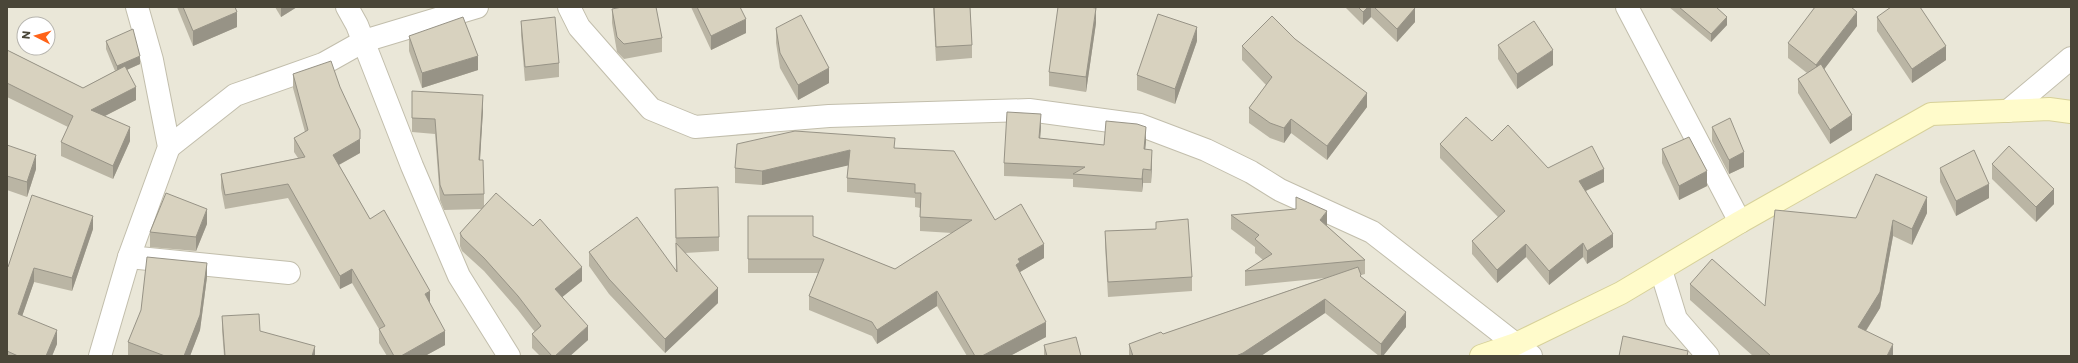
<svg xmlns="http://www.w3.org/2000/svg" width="2078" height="363" font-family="Poppins,sans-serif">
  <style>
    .residential { fill: #eae7d8; fill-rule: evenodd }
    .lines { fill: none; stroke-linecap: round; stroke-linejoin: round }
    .street-casing { stroke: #c2beac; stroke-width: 24 }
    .secondary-casing { stroke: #d7d199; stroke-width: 24 }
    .street { stroke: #fff; stroke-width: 22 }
    .secondary { stroke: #fffbcb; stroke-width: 22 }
    .wall { fill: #bab5a4 }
    .shaded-wall { fill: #979386 }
    .building { fill: #d8d2bf; stroke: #979386 }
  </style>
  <rect width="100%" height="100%" fill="#f6f4eb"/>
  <path class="residential" d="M 7,7 L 2071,7 L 2071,356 L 7,356 ZM 24,24 L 48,24 L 48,48 L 24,48 Z"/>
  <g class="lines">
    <defs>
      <g id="street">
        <path d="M 347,7 L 357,25 L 412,166 L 459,276 L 509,356"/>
        <path d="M 569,7 L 579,27 L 651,109 L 695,127 L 829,116 L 1029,110 L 1140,125 L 1206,150 L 1251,172 L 1280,190 L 1372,232 L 1531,356"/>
        <path d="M 1627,7 L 1740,222"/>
        <path d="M 2008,111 L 2071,58"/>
        <path d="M 169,147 L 235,95 L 323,64 L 364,41 L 477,7"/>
        <path d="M 129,257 L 289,273"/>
        <path d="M 1661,270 L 1676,319 L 1708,356"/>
        <path d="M 100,356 L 129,257 L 169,147 L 152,60 L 137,7"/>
      </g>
      <path id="secondary" d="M 1481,356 L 1516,344 L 1621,293 L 1740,222 L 1931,114 L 2049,109 L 2071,112"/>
    </defs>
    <use href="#street" class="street-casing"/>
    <use href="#secondary" class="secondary-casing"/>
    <use href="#street" class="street"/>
    <use href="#secondary" class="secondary"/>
  </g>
  <g class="wall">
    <path d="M 177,7 L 235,7 L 237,27 L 193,46 Z"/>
    <path d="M 275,7 L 297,7 L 281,17 Z"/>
    <path d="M 691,7 L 740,7 L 746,33 L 711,50 Z"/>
    <path d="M 933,7 L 970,7 L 972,45 L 972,58 L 936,61 Z"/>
    <path d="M 1345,7 L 1414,7 L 1415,22 L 1397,42 L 1371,17 L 1363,25 Z"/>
    <path d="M 1669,7 L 1716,7 L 1727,25 L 1711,42 Z"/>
    <path d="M 612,9 L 662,38 L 662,52 L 624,59 L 617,52 L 612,23 Z"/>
    <path d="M 1877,17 L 1946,60 L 1912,83 L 1877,31 Z"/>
    <path d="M 521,21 L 559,63 L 559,77 L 525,81 L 521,35 Z"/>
    <path d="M 1096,23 L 1086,92 L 1049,86 L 1049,72 Z"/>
    <path d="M 1857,26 L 1824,69 L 1852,130 L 1830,144 L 1798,93 L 1798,79 L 1807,73 L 1788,58 L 1788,43 Z"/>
    <path d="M 776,28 L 829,83 L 798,100 L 780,68 L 776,43 Z"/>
    <path d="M 409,36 L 478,70 L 422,88 L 409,51 Z"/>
    <path d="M 1295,39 L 1367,107 L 1327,160 L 1291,133 L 1284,143 L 1270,138 L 1249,123 L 1249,108 L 1266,85 L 1242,60 L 1242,46 Z"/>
    <path d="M 106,41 L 140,64 L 127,70 L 136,100 L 105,116 L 130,141 L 113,179 L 61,156 L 61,142 L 68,127 L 7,97 L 7,50 L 83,88 L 115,71 L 106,49 Z"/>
    <path d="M 1197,41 L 1175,104 L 1137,90 L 1137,75 Z"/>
    <path d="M 1498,45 L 1553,65 L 1517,89 L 1498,59 Z"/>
    <path d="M 293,74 L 360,153 L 339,165 L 370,219 L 430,303 L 445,345 L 425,356 L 387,356 L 379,343 L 379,329 L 352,283 L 340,289 L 288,198 L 225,209 L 221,188 L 221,174 L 298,158 L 294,152 L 294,138 L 305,132 L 293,88 Z"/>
    <path d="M 412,91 L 483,110 L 480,160 L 484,194 L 484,206 L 582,281 L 562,297 L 588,340 L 570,356 L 540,356 L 532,348 L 532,334 L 535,332 L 518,310 L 484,271 L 462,251 L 460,246 L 460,233 L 482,209 L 444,210 L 440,200 L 435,134 L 412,132 Z"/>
    <path d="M 1041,127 L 1040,138 L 1104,145 L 1146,141 L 1145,149 L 1152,163 L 1151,183 L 1143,183 L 1142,192 L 1073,187 L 1073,179 L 1004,176 L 1004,163 Z"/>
    <path d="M 1712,127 L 1744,167 L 1729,174 L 1712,141 Z"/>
    <path d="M 1440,144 L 1548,168 L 1604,182 L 1586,191 L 1613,247 L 1587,264 L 1583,257 L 1549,285 L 1526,257 L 1497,283 L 1472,254 L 1472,241 L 1498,217 L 1440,158 Z"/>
    <path d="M 7,145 L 36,169 L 27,197 L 7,190 Z"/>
    <path d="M 895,148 L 995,220 L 1044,258 L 1020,272 L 1020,274 L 1046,337 L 1010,356 L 967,356 L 937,306 L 877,344 L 872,336 L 809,310 L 809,296 L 818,273 L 748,273 L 748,216 L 813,236 L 895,269 L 952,233 L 920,231 L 920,208 L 915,207 L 915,198 L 847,192 L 847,178 L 848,165 L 762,185 L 735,183 L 735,168 Z"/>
    <path d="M 1662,149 L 1707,186 L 1679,200 L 1662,163 Z"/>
    <path d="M 1992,164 L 2054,204 L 2036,222 L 1992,179 Z"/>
    <path d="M 1940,168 L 1989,198 L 1956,216 L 1940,182 Z"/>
    <path d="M 675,189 L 719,237 L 719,251 L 685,253 L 718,303 L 665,353 L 609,294 L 589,266 L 589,252 L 676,272 Z"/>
    <path d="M 1927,213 L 1912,245 L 1893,236 L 1880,308 L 1866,331 L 1893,356 L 1753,356 L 1690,300 L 1690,284 L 1765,306 L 1856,218 Z"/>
    <path d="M 1231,215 L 1327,225 L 1327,226 L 1365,260 L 1365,274 L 1361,275 L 1361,277 L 1406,327 L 1383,356 L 1379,356 L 1325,313 L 1261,356 L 1129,356 L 1129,344 L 1163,334 L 1325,278 L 1245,286 L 1245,271 L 1263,260 L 1255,253 L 1255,247 L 1231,229 Z"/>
    <path d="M 1156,222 L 1192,277 L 1192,291 L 1108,297 L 1105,245 L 1105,231 L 1156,229 Z"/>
    <path d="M 207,224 L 196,251 L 150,247 L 150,232 Z"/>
    <path d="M 93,229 L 72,291 L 34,282 L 22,316 L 57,344 L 52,356 L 7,356 L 7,266 Z"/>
    <path d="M 207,277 L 200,330 L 190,356 L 128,356 L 128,342 Z"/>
    <path d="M 222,316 L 260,331 L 315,356 L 224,356 L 222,330 Z"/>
    <path d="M 1044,345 L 1081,356 L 1044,356 Z"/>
  </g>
  <g class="shaded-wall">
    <path d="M 281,7 L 297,7 L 281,17 Z"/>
    <path d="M 1368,7 L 1371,7 L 1371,17 L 1363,25 L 1363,12 Z"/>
    <path d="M 1096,8 L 1096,23 L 1086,92 L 1086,77 Z"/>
    <path d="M 1415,8 L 1415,22 L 1397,42 L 1397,29 Z"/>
    <path d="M 237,12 L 237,27 L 193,46 L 193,31 Z"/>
    <path d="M 1857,12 L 1857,26 L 1816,80 L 1816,65 Z"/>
    <path d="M 1727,17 L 1727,25 L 1711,42 L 1711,34 Z"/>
    <path d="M 746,19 L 746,33 L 711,50 L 711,36 Z"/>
    <path d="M 1197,27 L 1197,41 L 1175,104 L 1175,89 Z"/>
    <path d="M 1946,46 L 1946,60 L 1912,83 L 1912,69 Z"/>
    <path d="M 1553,50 L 1553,65 L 1517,89 L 1517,74 Z"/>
    <path d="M 140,56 L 140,64 L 117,74 L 117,66 Z"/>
    <path d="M 478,56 L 478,70 L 422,88 L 422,73 Z"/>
    <path d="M 829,68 L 829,83 L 798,100 L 798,85 Z"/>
    <path d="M 136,87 L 136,100 L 91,123 L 91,110 Z"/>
    <path d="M 1367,93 L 1367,107 L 1327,160 L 1327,146 Z"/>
    <path d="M 483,95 L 483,110 L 479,175 L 479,160 Z"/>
    <path d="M 1041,114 L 1041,127 L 1039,152 L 1039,138 Z"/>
    <path d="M 1852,115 L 1852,130 L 1830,144 L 1830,130 Z"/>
    <path d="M 1291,119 L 1291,133 L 1284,143 L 1284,128 Z"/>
    <path d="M 130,127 L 130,141 L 113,179 L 113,166 Z"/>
    <path d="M 1146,127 L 1146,141 L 1144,163 L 1144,149 Z"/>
    <path d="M 360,139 L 360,153 L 333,168 L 333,155 Z"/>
    <path d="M 850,150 L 850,165 L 762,185 L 762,171 Z"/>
    <path d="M 1152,150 L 1152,163 L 1151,183 L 1151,170 Z"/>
    <path d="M 1744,152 L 1744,167 L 1729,174 L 1729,160 Z"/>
    <path d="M 36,155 L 36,169 L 27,197 L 27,182 Z"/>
    <path d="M 1143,169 L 1143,183 L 1142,192 L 1142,179 Z"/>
    <path d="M 1604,169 L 1604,182 L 1579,194 L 1579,181 Z"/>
    <path d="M 1707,171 L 1707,186 L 1679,200 L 1679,186 Z"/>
    <path d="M 1989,184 L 1989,198 L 1956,216 L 1956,201 Z"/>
    <path d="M 2054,189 L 2054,204 L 2036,222 L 2036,207 Z"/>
    <path d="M 1927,197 L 1927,213 L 1912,245 L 1912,229 Z"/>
    <path d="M 207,209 L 207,224 L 196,251 L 196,237 Z"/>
    <path d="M 1327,211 L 1327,225 L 1320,234 L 1320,220 Z"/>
    <path d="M 93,216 L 93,229 L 72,291 L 72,278 Z"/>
    <path d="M 1893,220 L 1893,236 L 1880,308 L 1858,343 L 1858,327 Z"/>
    <path d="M 1613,234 L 1613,247 L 1587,264 L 1587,251 Z"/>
    <path d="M 1583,243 L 1583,257 L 1549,285 L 1549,271 Z"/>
    <path d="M 1044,244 L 1044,258 L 1020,272 L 1020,277 L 1016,265 L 1018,259 Z"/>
    <path d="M 1526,244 L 1526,257 L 1497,283 L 1497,270 Z"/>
    <path d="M 207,263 L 207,277 L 200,330 L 190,356 L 184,356 Z"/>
    <path d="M 582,267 L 582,281 L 555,303 L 555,289 Z"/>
    <path d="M 34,268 L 34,282 L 18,328 L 18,314 Z"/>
    <path d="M 352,269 L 352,283 L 340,289 L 340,276 Z"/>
    <path d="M 718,288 L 718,303 L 665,353 L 665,339 Z"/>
    <path d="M 430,291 L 430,305 L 425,294 Z"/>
    <path d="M 937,291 L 937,306 L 877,344 L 877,330 Z"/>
    <path d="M 1325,299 L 1325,313 L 1261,356 L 1236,356 Z"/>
    <path d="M 1406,312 L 1406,327 L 1383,356 L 1381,356 L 1381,344 Z"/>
    <path d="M 1046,322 L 1046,337 L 1010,356 L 982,356 Z"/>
    <path d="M 588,326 L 588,340 L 570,356 L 555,356 Z"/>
    <path d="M 57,330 L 57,344 L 52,356 L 46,356 Z"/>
    <path d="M 445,331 L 445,345 L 425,356 L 401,356 Z"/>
    <path d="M 1893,344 L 1893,356 L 1887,356 Z"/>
    <path d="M 315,346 L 315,356 L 312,356 Z"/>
  </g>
  <g class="building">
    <path d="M 183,7 L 235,7 L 237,12 L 193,31 Z"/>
    <path d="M 622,7 L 656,7 L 662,38 L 624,44 L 617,37 L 612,9 Z"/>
    <path d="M 697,7 L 740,7 L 746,19 L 711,36 Z"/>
    <path d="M 934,7 L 970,7 L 972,45 L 936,47 Z"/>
    <path d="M 1058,7 L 1089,7 L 1096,8 L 1086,77 L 1049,72 Z"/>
    <path d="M 1358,7 L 1368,7 L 1363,12 Z"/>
    <path d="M 1374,7 L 1414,7 L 1415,8 L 1397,29 Z"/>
    <path d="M 1679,7 L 1716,7 L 1727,17 L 1711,34 Z"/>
    <path d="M 1815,7 L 1851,7 L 1857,12 L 1816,65 L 1788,43 Z"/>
    <path d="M 1891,7 L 1920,7 L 1946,46 L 1912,69 L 1877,17 Z"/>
    <path d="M 1158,14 L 1197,27 L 1175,89 L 1137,75 Z"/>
    <path d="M 801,15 L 829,68 L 798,85 L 780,53 L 776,28 Z"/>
    <path d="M 1272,16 L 1295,39 L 1367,93 L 1327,146 L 1291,119 L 1284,128 L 1270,123 L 1249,108 L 1272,77 L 1242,46 Z"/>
    <path d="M 463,17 L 478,56 L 422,73 L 409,36 Z"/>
    <path d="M 555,17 L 559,63 L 525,67 L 521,21 Z"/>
    <path d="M 1534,21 L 1553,50 L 1517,74 L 1498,45 Z"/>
    <path d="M 133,29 L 140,56 L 117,66 L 106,41 Z"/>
    <path d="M 7,50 L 83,88 L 125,66 L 136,87 L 91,110 L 130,127 L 113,166 L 61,142 L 73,116 L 7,83 Z"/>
    <path d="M 331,61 L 340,87 L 360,130 L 360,139 L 333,155 L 370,219 L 384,210 L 430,291 L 425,294 L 445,331 L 401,356 L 394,356 L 379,329 L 385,326 L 352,269 L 340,276 L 288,184 L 225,195 L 221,174 L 305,157 L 294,138 L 308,130 L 293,74 Z"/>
    <path d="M 1821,64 L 1852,115 L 1830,130 L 1798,79 Z"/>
    <path d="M 412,91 L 483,95 L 479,160 L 483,160 L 484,194 L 444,195 L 440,185 L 435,119 L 412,118 Z"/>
    <path d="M 1007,112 L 1041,114 L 1039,138 L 1104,145 L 1106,121 L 1137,124 L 1146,127 L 1144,149 L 1152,150 L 1151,170 L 1143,169 L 1142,179 L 1073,174 L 1085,167 L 1004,163 Z"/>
    <path d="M 1466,117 L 1492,141 L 1508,125 L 1548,168 L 1592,146 L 1604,169 L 1579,181 L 1613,234 L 1587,251 L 1583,243 L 1549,271 L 1526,244 L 1497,270 L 1472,241 L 1505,211 L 1440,144 Z"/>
    <path d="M 1730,118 L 1744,152 L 1729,160 L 1712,127 Z"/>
    <path d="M 795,131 L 895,138 L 894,148 L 954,151 L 995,220 L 1021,204 L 1044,244 L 1018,259 L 1020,262 L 1016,265 L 1046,322 L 982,356 L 975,356 L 937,291 L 877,330 L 872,322 L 809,296 L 824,259 L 748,259 L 748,216 L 813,216 L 813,236 L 895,269 L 972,220 L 920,217 L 921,193 L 915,193 L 915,184 L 847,178 L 850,150 L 762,171 L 735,168 L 737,144 Z"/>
    <path d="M 1689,137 L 1707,171 L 1679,186 L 1662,149 Z"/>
    <path d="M 7,145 L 36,155 L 27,182 L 7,176 Z"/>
    <path d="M 2009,146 L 2054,189 L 2036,207 L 1992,164 Z"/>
    <path d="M 1974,150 L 1989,184 L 1956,201 L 1940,168 Z"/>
    <path d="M 1876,174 L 1927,197 L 1912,229 L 1893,220 L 1880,292 L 1858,327 L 1893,344 L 1887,356 L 1771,356 L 1690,284 L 1712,259 L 1765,306 L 1775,210 L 1856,218 Z"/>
    <path d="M 718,187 L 719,237 L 676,238 L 675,189 Z"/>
    <path d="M 166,193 L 207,209 L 196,237 L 150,232 Z"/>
    <path d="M 496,193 L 533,226 L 540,219 L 582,267 L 555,289 L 588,326 L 555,356 L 552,356 L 532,334 L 541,326 L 518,296 L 484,258 L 462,237 L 460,233 Z"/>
    <path d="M 32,195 L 93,216 L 72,278 L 34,268 L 18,314 L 57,330 L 46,356 L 18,356 L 7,351 L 7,266 L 8,267 Z"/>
    <path d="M 1296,197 L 1327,211 L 1320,220 L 1365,260 L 1245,271 L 1272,254 L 1255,239 L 1259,235 L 1231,215 L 1296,209 Z"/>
    <path d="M 637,217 L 677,272 L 676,243 L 718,288 L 665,339 L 609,279 L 589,252 Z"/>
    <path d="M 1188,219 L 1192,277 L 1108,282 L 1105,231 L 1156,229 L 1156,222 Z"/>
    <path d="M 147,257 L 207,263 L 200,315 L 184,356 L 165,356 L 128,342 L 141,310 Z"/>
    <path d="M 1358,267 L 1361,275 L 1360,276 L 1406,312 L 1381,344 L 1325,299 L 1243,353 L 1236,356 L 1133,356 L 1129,344 L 1161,332 L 1163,334 Z"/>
    <path d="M 259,314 L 260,331 L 315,346 L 312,356 L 225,356 L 222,316 Z"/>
    <path d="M 1623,336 L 1688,351 L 1687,356 L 1619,356 Z"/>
    <path d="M 1076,337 L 1081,356 L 1047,356 L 1044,345 Z"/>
  </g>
  <rect width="2078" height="363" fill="none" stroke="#4a4638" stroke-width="16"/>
  <g transform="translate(36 36) rotate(276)"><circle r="19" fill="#ffffff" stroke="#b7b5af"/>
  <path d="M0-3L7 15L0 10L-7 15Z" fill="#ff6318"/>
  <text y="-6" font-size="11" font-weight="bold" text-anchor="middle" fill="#4a4638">N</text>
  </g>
</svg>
